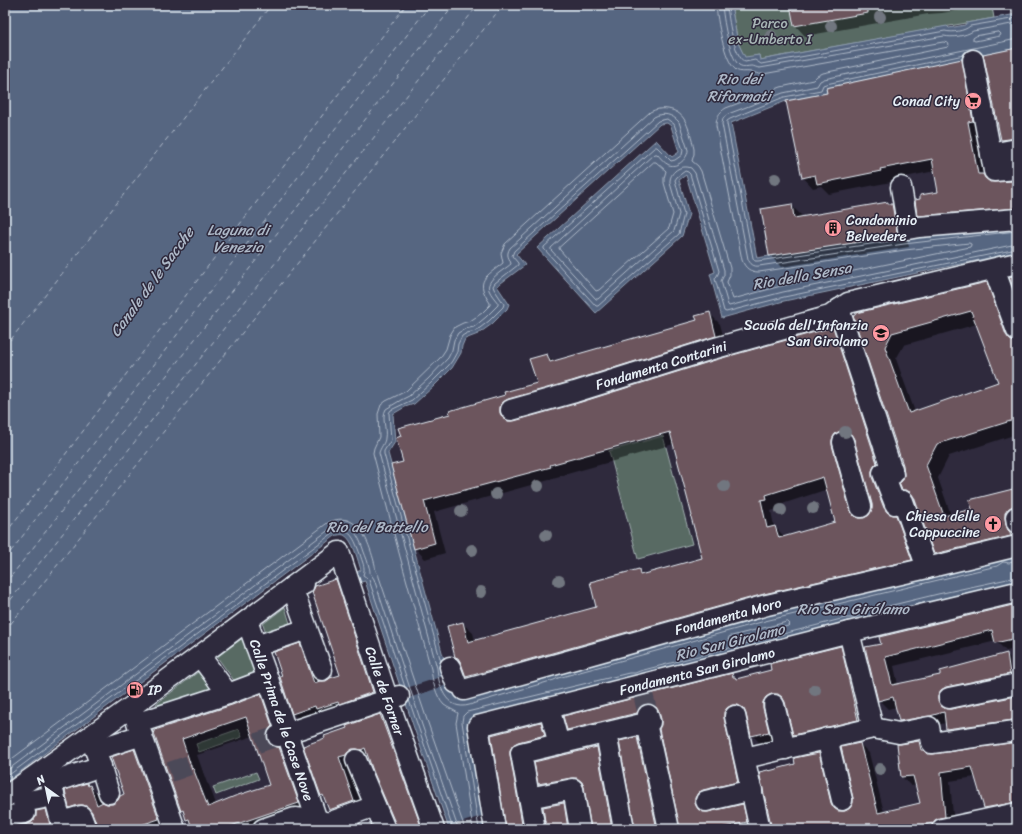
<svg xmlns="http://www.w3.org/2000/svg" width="1022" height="834" font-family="Sriracha,sans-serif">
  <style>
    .green { fill: #586b64; stroke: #a0aeae }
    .water { fill: #566681; stroke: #909eb1 }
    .pier { fill: #2f2a3d }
    .shadow { fill: #0007; fill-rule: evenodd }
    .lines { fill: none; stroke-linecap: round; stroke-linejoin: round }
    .shore { stroke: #aeb9c8; stroke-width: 1 }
    .ferry { stroke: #aeb9c8; stroke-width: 1; stroke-dasharray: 5 4; stroke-linecap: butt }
    .building { fill: #6c545d; stroke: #e8f1f8; fill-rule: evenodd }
    .street-tunnel { stroke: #4b4859; stroke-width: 20; stroke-dasharray: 20 10; stroke-linecap: butt }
    .street-casing { stroke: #e8f1f8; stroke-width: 23 }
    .street { stroke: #2f2a3d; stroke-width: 20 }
    .tree { fill: #71767f }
    .labels { text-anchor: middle; stroke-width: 3; stroke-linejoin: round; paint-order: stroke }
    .park-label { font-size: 14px; fill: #a7b5b5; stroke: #2f2a3d }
    .poi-label { font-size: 14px; fill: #e8f1f8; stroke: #2f2a3d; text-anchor: end }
    .street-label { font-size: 14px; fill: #e8f1f8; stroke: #2f2a3d }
    .water-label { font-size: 15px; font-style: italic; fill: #aeb9c8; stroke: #2f2a3d }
  </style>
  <rect width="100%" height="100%" fill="#2f2a3d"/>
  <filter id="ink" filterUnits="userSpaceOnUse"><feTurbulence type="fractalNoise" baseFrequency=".025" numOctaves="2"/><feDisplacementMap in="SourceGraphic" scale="8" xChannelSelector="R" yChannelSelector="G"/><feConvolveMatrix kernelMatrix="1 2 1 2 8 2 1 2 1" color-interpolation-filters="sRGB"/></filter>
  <g filter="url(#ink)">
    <g class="green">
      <path d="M 731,5 L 1002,5 L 992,7 L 994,18 L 760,60 L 759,55 L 745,58 L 738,43 Z"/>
      <path d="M 663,436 L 692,544 L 638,559 L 609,451 Z"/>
      <path d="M 285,607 L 292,630 L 268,640 L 263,624 Z"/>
      <path d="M 244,637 L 258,679 L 238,686 L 217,657 Z"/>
      <path d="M 198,672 L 215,694 L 159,713 L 156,704 Z"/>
      <path d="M 239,729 L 242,737 L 199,752 L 196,744 Z"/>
      <path d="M 256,772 L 259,779 L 216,795 L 213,787 Z"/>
    </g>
    <path class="water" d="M 5,5 L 731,5 L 738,43 L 745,57 L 759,55 L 760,60 L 947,26 L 949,28 L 965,25 L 966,23 L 1017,14 L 1017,48 L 826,88 L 827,93 L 786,101 L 731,123 L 757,258 L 903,235 L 1017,222 L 1017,252 L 784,301 L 722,318 L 710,274 L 715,272 L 686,175 L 679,180 L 689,214 L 682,236 L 596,313 L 537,248 L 656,140 L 672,157 L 679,152 L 671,126 L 667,123 L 660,124 L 516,254 L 525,265 L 497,286 L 509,304 L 507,309 L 492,324 L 478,334 L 465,339 L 462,346 L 461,353 L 452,368 L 434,386 L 414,404 L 405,407 L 393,414 L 395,442 L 388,453 L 452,689 L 454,693 L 457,695 L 652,644 L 1017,552 L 1017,585 L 471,720 L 488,829 L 449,829 L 414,728 L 365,581 L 361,582 L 357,572 L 361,570 C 358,561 353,539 344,535 C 341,534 338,535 335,536 L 5,783 Z"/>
    <g class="pier">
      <path d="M 447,675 L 450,684 L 403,700 L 400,690 Z"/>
      <path d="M 488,814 L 489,822 L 469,829 L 447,829 L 447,827 Z"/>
    </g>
    <g class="shadow">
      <path d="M 791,5 L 989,5 L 942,13 L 928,14 L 805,36 L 795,25 Z"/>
      <path d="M 1017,49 L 1017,148 L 1010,149 L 1001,140 L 985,58 Z"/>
      <path d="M 962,60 L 972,71 L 978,133 L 987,180 L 991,183 L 1015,182 L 1017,184 L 1017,219 L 929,226 L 918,215 L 921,200 L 940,193 L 935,171 L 890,180 L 891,182 L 829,194 L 821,186 L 813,188 L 803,177 L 828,94 Z"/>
      <path d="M 887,203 L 889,205 L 892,205 L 903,216 L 908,243 L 909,247 L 781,267 L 770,255 L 791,205 L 803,217 Z"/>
      <path d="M 986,283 L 998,295 L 1016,343 L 1017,343 L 1017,434 L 949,456 L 938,478 L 951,515 L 973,509 L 1017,489 L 1017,524 L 1016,531 L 1017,535 L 1017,548 L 947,566 L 935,554 L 916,501 L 915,501 L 903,489 L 905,476 L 904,464 L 855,317 ZM 977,324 L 999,383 L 915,412 L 896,359 L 904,345 Z"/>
      <path d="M 709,313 L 720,324 L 726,346 L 510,418 L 510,422 L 514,422 L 833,328 L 843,339 L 887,474 L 882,488 L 893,516 L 895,516 L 906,527 L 922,570 L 478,687 L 467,677 L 462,662 L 456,656 L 462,623 L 473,633 L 475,641 L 597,608 L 638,570 L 643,575 L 704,559 L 674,444 L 560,476 L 560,477 L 434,512 L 445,553 L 425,559 L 415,548 L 404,463 L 451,415 L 538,383 L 547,355 L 554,362 L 698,321 ZM 851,441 L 856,441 L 873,504 L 873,511 L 870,515 L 864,519 L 859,519 L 842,456 ZM 873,475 L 887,513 L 885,514 L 873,481 L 872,476 ZM 828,489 L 836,523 L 785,537 L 774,526 L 771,511 L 777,509 L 776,506 Z"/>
      <path d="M 335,580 L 344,588 L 381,701 L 302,722 L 293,714 L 281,678 L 284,677 L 300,645 L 308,653 L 319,683 L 326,682 L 341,675 Z"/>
      <path d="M 1017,605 L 1017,649 L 1006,651 L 996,641 L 894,666 L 898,685 L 941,675 L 1006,654 L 1016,663 L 1017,683 L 947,704 L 947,710 L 1017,697 L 1017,729 L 956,738 L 947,729 L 946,723 L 909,730 L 900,721 L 896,707 L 888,709 L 879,700 L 882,644 Z"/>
      <path d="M 840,647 L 849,656 L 866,728 L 803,743 L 794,734 L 786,702 L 781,702 L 774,705 L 771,711 L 771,717 L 777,740 L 761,744 L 752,735 L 747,713 L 741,713 L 735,716 L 732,721 L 732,728 L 746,790 L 712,798 L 706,801 L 703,807 L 703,813 L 708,813 L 742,805 L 751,814 L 754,829 L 681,829 L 660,729 L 662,725 L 662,719 L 660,712 L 654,712 L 648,716 L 645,722 L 577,738 L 568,730 L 564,717 L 732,675 L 738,680 L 773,671 L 771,665 L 772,664 ZM 638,708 L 640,708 L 636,718 L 634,718 Z"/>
      <path d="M 261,695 L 277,711 L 283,752 L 295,764 L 314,819 L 285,829 L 193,829 L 191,824 L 187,820 L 185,814 L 182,810 L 154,732 L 232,706 ZM 253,736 L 270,786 L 216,804 L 209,785 L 207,783 L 197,755 Z"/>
      <path d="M 380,715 L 391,727 L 428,829 L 397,829 L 397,824 L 369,759 L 363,760 L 349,769 L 365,813 L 341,821 L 330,810 L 326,800 L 322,795 L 326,739 Z"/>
      <path d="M 541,723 L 549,732 L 553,744 L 527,750 L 530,829 L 507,829 L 492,735 Z"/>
      <path d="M 637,738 L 645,747 L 663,829 L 636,829 Z"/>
      <path d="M 919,742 L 928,751 L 929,755 L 1017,743 L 1017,812 L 994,817 L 985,808 L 975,777 L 950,781 L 954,826 L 944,829 L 773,829 L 769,772 L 796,765 L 818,754 L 828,763 L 839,812 L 845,812 L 851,809 L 854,803 L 860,744 L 869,753 L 884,812 L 921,804 L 916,785 L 911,786 L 902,777 Z"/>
      <path d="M 597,748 L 605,756 L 619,829 L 592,829 L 585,786 L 580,786 L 548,792 L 539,784 L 535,762 Z"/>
      <path d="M 134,751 L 143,759 L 167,827 L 161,829 L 98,829 L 98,825 L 92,813 L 87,813 L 79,816 L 70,807 L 87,784 L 99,795 L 102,804 L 113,805 L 125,795 Z"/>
      <path d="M 563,804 L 572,812 L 575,829 L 547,829 Z"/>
      <path d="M 46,810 L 51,816 L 55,829 L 12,829 L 33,823 Z"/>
    </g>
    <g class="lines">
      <g class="shore">
        <path d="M 722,5 C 723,17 729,57 739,65 C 744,68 747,66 752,66 C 754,66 757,68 760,68 L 944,36 C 952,38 966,36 973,31 L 1017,23"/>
        <path d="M 727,5 C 728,17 734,57 745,62 L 755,60 L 761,64 L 945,31 C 952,33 965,31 970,26 L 1017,18"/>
        <path d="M 999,32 L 1001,34 L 1000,36 L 975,41 L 973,40 L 973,38 L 976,36 Z"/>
        <path d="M 1017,39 L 824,79 L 820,81 L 817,86 L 783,93 L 728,114 L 723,118 L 722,124 L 748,259 C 750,264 754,267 759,266 L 904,244 L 1017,231"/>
        <path d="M 654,162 L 656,162 L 666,171 L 664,178 L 664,183 L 673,214 L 669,228 L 599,290 L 596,291 L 560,250 L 559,248 Z"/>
        <path d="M 904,239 L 758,261 L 755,261 L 753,258 L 727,124 L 727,121 L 730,119 L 784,97 L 821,90 L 823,85 L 826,84 L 964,55"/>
        <path d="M 1017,244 L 783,292 L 729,306 L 728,305 L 721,281 L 724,275 L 724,270 L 695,173 L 691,168 C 681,164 669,172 670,183 L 679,214 L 674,231 L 598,299 L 596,299 L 551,250 L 551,248 L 654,154 L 657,154 C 660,157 664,163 669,165 C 678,168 688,158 688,150 L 679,122 C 672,114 663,112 654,117 L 510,248 C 505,256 510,258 511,264 C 504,270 485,280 489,290 C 491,295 495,299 498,303 L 498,305 L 486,317 L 474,327 L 465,329 L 458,333 L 454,340 L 452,350 L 448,358 L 428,379 L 409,396 L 401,400 L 386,409 C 381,418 387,428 385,438 C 385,443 380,448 379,453 L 437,668 C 439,689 448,715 475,703 L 554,680 L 558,678 L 765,621 L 799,613 L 803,611 L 808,611 L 997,566 L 1003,562 L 1009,563 L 1017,561"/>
        <path d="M 909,607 L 962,594"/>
        <path d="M 788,622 L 790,624 L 788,626 L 730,641 L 728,640 L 729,637 Z"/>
        <path d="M 441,662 L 384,454 L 384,451 L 391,440 L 389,413 L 391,410 L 412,400 L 431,383 L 449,365 L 452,361 L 457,352 L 458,344 L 462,336 L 467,333 L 476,331 L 489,321 L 503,307 L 504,304 L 494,289 L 493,286 L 495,283 L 518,265 L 518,263 L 512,256 L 514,251 L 658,121 L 667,119 L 674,124 L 683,150 L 682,155 L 675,160 L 671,161 L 657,147 L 655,147 L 544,247 L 544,249 L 596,306 L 598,306 L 679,234 L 684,214 L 675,180 L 677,177 L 685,171 L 688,172 L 690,174 L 719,271 L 718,274 L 715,279 L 724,311 L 726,312 L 784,297 L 1017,249"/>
        <path d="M 409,700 L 453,829"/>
        <path d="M 5,764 L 326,524 C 333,520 339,518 347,520 C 364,525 371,550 375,565 C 375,566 376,571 376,571 C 377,573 379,575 379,577 L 428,723 L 463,823 L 464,829"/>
        <path d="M 5,772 L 330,529 C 351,518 359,536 364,552 C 366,557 368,562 369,567 C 370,569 370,573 370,573 C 371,575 373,577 374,579 L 422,725 L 457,825 L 458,829"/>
        <path d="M 5,778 L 333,533 C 350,524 355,541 360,554 C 362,562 366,567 363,575 L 367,578 L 369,580 L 405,687"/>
        <path d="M 473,829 L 456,723 L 458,713 C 454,710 448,708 444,705 C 436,697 432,679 431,669 L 399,553 L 373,453 L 374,448 L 379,437 L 378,414 L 381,405 L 386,401 L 406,391 L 440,358 L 446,349 L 450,335 L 455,327 L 463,323 L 470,321 L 482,313 L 490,305 L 490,303 C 474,280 486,277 503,263 L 501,253 L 505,244 L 650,112 C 661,106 677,108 684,119 C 689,127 692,140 694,149 L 694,154 L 692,161 L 698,166 L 701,171 L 730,268 L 730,275 L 727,282 L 733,299 L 781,286 L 970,247 L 971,245 L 971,244 L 969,243 L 905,250 L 759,272 C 750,272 745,268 742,260 L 716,126 C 716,118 719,112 726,108 L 781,87 L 813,80 L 817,76 L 823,73 L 948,47 L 949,45 L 948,43 L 943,42 L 763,74 C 758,75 755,72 751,72 C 745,71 741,73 736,70 C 724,61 717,19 716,5"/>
        <path d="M 479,829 L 462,722 L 463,716 L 467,712 L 629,673 L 635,673 L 640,671 L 845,618 L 852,618 L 857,617 L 864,612 L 938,594 L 1017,577"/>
      </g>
      <g class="ferry">
        <path d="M 5,347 L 271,5"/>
        <path d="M 5,534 L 406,5"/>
        <path d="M 5,559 L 430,5"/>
        <path d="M 5,584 L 454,5"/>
        <path d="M 5,607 L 478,5"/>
        <path d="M 5,631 L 503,5"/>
      </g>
    </g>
    <g class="building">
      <path d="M 790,5 L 868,5 L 868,13 L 794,26 Z"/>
      <path d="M 1017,48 L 1017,138 L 1001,140 L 984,58 L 983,55 Z"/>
      <path d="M 962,59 L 973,121 L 968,122 L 978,174 L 983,174 L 985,178 L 990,182 L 995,182 L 1015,181 L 1017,208 L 917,216 L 915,200 L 920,199 L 920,195 L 938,192 L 932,159 L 880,169 L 881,171 L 817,184 L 815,175 L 802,178 L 786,101 L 827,93 L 826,88 Z"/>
      <path d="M 888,202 L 888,204 L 892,204 L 897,231 L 899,236 L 769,256 L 761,209 L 792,204 L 794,218 Z"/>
      <path d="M 1017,275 L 1017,298 L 1009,277 Z"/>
      <path d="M 987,282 L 1006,335 L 1010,340 L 1017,342 L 1017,419 L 937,444 L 926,465 L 944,516 L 972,509 L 969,500 L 1017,488 L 1017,506 L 1014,506 L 1009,508 L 1005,513 L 1005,518 L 1006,525 L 1008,530 L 1010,532 L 1011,536 L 934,554 L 914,497 L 910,492 L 905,490 L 902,490 L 899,483 L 902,481 L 904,476 L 903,465 L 853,316 L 855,315 L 856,313 L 860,312 ZM 971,311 L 998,382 L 909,413 L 885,347 L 892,333 Z"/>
      <path d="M 710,312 L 716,336 L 572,381 L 508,399 L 503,402 L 500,407 L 500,413 L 503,418 L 508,421 L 514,421 L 578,403 L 715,360 L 833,327 L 877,463 L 874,466 L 872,471 L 872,477 L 884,508 L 888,513 L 893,515 L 896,515 L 912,560 L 764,594 L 466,677 L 461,663 L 458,658 L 455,657 L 447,626 L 463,622 L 468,642 L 494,635 L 596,607 L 590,582 L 639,569 L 640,575 L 702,558 L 691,517 L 692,516 L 670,432 L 550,465 L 551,467 L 424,501 L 435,543 L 414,549 L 391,465 L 403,462 L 396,438 L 401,436 L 398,428 L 450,414 L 449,411 L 505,395 L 504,392 L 537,383 L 529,359 L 547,354 L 550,362 L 697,320 L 695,316 ZM 840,431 L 846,431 L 851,434 L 854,439 L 872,504 L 872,509 L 869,515 L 864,518 L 858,518 L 853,515 L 850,510 L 832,445 L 832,440 L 835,434 ZM 823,477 L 835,522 L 779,538 L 775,526 L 767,528 L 761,500 L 767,499 L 766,495 Z"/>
      <path d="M 336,579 L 373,692 L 339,704 L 338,702 L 316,709 L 315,706 L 292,714 L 280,677 L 282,676 L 274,652 L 300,643 L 314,683 L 320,681 L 326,681 L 330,678 L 340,675 L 312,592 L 315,586 Z"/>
      <path d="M 1017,604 L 1017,638 L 995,643 L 992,630 L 885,657 L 892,685 L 940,675 L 940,671 L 1007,653 L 1010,674 L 946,687 L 941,690 L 938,695 L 938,700 L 941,706 L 946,709 L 951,709 L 1017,696 L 1017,720 L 1013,720 L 946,729 L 944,712 L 930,716 L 899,721 L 893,697 L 878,701 L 865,647 L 881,644 L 879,637 Z"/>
      <path d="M 841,646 L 858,720 L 793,735 L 785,702 L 782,697 L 778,694 L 772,694 L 766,697 L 763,702 L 763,708 L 769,732 L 751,736 L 746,714 L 743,708 L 738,705 L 732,705 L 727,708 L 724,712 L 724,718 L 738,782 L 703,790 L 698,793 L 695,798 L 695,803 L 698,809 L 703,812 L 708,812 L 743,804 L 747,822 L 716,829 L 680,829 L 659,729 L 661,725 L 661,719 L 659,712 L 656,707 L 651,704 L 645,704 L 640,707 L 637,713 L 567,730 L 563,716 L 732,673 L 733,677 L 735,677 L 736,679 L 771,670 L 770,664 L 772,663 Z"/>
      <path d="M 261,694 L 272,726 L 269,729 L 267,733 L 267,740 L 271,745 L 275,747 L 279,747 L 299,803 L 222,829 L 192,829 L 189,819 L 186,820 L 183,810 L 181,811 L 153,731 L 155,731 L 155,730 L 232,705 ZM 246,717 L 269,785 L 235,796 L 208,807 L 193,768 L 192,769 L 182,739 Z"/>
      <path d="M 380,714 L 421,826 L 413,829 L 396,829 L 396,825 L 373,771 L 365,748 L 361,750 L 357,749 L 352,749 L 347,753 L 346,755 L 339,757 L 354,801 L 329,810 L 323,795 L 321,796 L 303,746 L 325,738 L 324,736 L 347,728 L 346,726 Z"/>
      <path d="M 541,722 L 545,735 L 518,742 L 513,745 L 510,750 L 510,755 L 523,829 L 506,829 L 491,735 Z"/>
      <path d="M 637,737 L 657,829 L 635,829 L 619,741 Z"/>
      <path d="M 919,741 L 921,750 L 923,750 L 928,754 L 933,754 L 1017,742 L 1017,802 L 984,808 L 972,767 L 941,772 L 945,817 L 939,818 L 935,820 L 933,823 L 906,829 L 772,829 L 759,772 L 768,770 L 769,771 L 795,764 L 794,758 L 819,753 L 831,803 L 834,808 L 838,811 L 845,811 L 850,808 L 853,803 L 853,798 L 841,747 L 860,743 L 878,813 L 920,803 L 913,776 L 901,777 L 897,744 L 901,744 Z"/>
      <path d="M 597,747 L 612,829 L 591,829 L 584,787 L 582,782 L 577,778 L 571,778 L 538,784 L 534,762 Z"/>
      <path d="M 134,749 L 159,819 L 129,829 L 97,829 L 97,825 L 92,812 L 88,807 L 83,805 L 78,805 L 69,808 L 65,790 L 87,783 L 88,786 L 90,785 L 97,805 L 103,802 L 107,804 L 113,804 L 118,800 L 120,796 L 124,794 L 111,757 Z"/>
      <path d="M 564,803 L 568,829 L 546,829 L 543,807 Z"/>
      <path d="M 46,809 L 51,829 L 5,829 L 5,828 L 28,824 L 32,822 L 36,817 L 36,811 Z"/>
    </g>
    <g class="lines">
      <g class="street-tunnel">
        <path d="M 642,690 L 648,715"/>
        <path d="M 257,743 L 278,736"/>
        <path d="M 170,772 L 190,765"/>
      </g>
      <defs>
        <g id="street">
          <path d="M 973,60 L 991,154"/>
          <path d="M 1017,149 L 991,154 L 994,171 L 1017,169"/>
          <path d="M 901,187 L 908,229 L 919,227 L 1017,219"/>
          <path d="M 994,269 L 1017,331"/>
          <path d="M 839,309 L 893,474"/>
          <path d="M 511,410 L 575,392 L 712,349 L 830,316 L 848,303 L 1017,263"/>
          <path d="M 843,442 L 861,507"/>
          <path d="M 892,469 L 883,473 L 895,504 L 903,501 L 927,568"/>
          <path d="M 1016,517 L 1017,523"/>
          <path d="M 304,584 L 292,587 L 322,670"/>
          <path d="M 247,621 L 268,679 L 317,820"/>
          <path d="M 849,632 L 873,728"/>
          <path d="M 256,646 L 307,629"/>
          <path d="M 200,656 L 228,694"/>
          <path d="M 450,667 L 456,683"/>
          <path d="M 464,690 L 767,605 L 927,568 L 1017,546"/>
          <path d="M 949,698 L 1017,684"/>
          <path d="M 774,705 L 785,749"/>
          <path d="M 549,708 L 559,744"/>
          <path d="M 133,711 L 175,829"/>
          <path d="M 735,716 L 759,825"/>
          <path d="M 138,723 L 228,694 L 268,679"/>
          <path d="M 646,723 L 669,829"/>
          <path d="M 606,733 L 624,829"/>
          <path d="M 91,736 L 109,793"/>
          <path d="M 278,736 L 399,696"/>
          <path d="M 827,738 L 842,800"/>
          <path d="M 95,750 L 142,735"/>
          <path d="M 745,758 L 873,728 L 899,733 L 929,727 L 932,743 L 1015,731"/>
          <path d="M 356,760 L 385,829"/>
          <path d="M 47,768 L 63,829"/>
          <path d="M 51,783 L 101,766"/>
          <path d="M 5,797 L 131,707 L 339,552 L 388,700 L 434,829"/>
          <path d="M 529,798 L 573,789 L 580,829"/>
          <path d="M 706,801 L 752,790"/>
          <path d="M 6,817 L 25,813 L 23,802 L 54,796"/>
          <path d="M 61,822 L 81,816 L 86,829"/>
          <path d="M 328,823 L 375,806"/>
          <path d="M 263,829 L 295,818 L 317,820 L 350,829"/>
          <path d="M 495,829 L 478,726 L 849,632 L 1017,592"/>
          <path d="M 535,829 L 521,753 L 650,722 L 648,715"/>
          <path d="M 942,829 L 1017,813"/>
        </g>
      </defs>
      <use href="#street" class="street-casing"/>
      <use href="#street" class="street"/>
    </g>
    <g class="tree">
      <circle cx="880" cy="17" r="6"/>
      <circle cx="831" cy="26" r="6"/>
      <circle cx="771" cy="36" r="6"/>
      <circle cx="775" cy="179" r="6"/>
      <circle cx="845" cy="432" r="6"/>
      <circle cx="538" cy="486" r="6"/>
      <circle cx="724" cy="486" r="6"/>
      <circle cx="496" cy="494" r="6"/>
      <circle cx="813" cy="508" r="6"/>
      <circle cx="781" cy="510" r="6"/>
      <circle cx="461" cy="511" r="6"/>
      <circle cx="546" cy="535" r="6"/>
      <circle cx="472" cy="550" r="6"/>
      <circle cx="559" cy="581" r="6"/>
      <circle cx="481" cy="592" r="6"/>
      <circle cx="815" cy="690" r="6"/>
      <circle cx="880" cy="769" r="6"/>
    </g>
  </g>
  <defs>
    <symbol id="supermarket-disc" viewBox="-11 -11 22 22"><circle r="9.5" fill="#ff9aa2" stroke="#2f2a3d"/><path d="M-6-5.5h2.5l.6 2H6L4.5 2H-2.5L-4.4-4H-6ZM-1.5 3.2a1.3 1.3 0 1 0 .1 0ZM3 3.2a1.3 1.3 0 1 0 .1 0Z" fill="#111"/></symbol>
    <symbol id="building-disc" viewBox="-11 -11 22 22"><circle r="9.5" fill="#ff9aa2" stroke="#2f2a3d"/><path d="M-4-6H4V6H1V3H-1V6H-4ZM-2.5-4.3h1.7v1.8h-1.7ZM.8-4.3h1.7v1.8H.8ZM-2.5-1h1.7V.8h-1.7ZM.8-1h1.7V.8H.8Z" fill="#111"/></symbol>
    <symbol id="school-disc" viewBox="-11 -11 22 22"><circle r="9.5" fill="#ff9aa2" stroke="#2f2a3d"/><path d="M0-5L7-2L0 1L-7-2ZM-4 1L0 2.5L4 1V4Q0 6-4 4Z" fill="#111"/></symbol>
    <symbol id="church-disc" viewBox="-11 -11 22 22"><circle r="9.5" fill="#ff9aa2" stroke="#2f2a3d"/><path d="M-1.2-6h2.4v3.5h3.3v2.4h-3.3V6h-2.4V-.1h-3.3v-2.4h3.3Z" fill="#111"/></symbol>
    <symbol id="fuel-disc" viewBox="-11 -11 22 22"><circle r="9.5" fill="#ff9aa2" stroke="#2f2a3d"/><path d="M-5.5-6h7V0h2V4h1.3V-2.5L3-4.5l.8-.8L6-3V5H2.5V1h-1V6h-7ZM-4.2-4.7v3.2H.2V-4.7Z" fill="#111"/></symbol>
  </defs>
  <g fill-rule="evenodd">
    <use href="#supermarket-disc" x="963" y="91" width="20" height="20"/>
    <use href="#building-disc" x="823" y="218" width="20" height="20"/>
    <use href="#school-disc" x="871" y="323" width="20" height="20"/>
    <use href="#church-disc" x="983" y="514" width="20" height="20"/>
    <use href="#fuel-disc" x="125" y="680" width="20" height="20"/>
  </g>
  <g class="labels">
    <g class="park-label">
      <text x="770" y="28">Parco<tspan x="770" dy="16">ex-Umberto I</tspan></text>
    </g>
    <g class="poi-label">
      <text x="960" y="106">Conad City</text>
      <text x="846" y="225" text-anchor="start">Condominio<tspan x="846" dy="16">Belvedere</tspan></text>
      <text x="868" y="330">Scuola dell'Infanzia<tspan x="868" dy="16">San Girolamo</tspan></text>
      <text x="980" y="521">Chiesa delle<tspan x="980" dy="16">Cappuccine</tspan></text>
      <text x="148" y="695" text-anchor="start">IP</text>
    </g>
    <g class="street-label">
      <text transform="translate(661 365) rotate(-17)" y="5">Fondamenta Contarini</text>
      <text transform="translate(728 616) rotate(-15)" y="5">Fondamenta Moro</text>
      <text transform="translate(697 671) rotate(-14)" y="5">Fondamenta San Girolamo</text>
      <text transform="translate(385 691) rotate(71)" y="5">Calle de Forner</text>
      <text transform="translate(282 720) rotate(71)" y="5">Calle Prima de le Case Nove</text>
    </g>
    <g class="water-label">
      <text x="739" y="84">Rio dei<tspan x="739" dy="17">Riformati</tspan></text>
      <text x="238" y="235">Laguna di<tspan x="238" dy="17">Venezia</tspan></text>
      <text transform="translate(802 276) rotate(-10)" y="5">Rio della Sensa</text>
      <text transform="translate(152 282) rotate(-54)" y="5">Canale de le Sacche</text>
      <text x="377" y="532">Rio del Battello</text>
      <text x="853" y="614">Rio San Girólamo</text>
      <text transform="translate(730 642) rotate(-14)" y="5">Rio San Girolamo</text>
    </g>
  </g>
  <rect width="1022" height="834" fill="none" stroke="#2f2a3d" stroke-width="20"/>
  <rect x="10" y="10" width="1002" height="814" fill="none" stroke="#e8f1f8" stroke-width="1.5" filter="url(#ink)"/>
  <g transform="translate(46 788) rotate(327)" stroke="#2f2a3d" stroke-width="3" paint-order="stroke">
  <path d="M0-3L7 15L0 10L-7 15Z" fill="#e8f1f8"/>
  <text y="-6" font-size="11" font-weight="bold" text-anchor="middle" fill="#e8f1f8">N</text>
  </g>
</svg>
